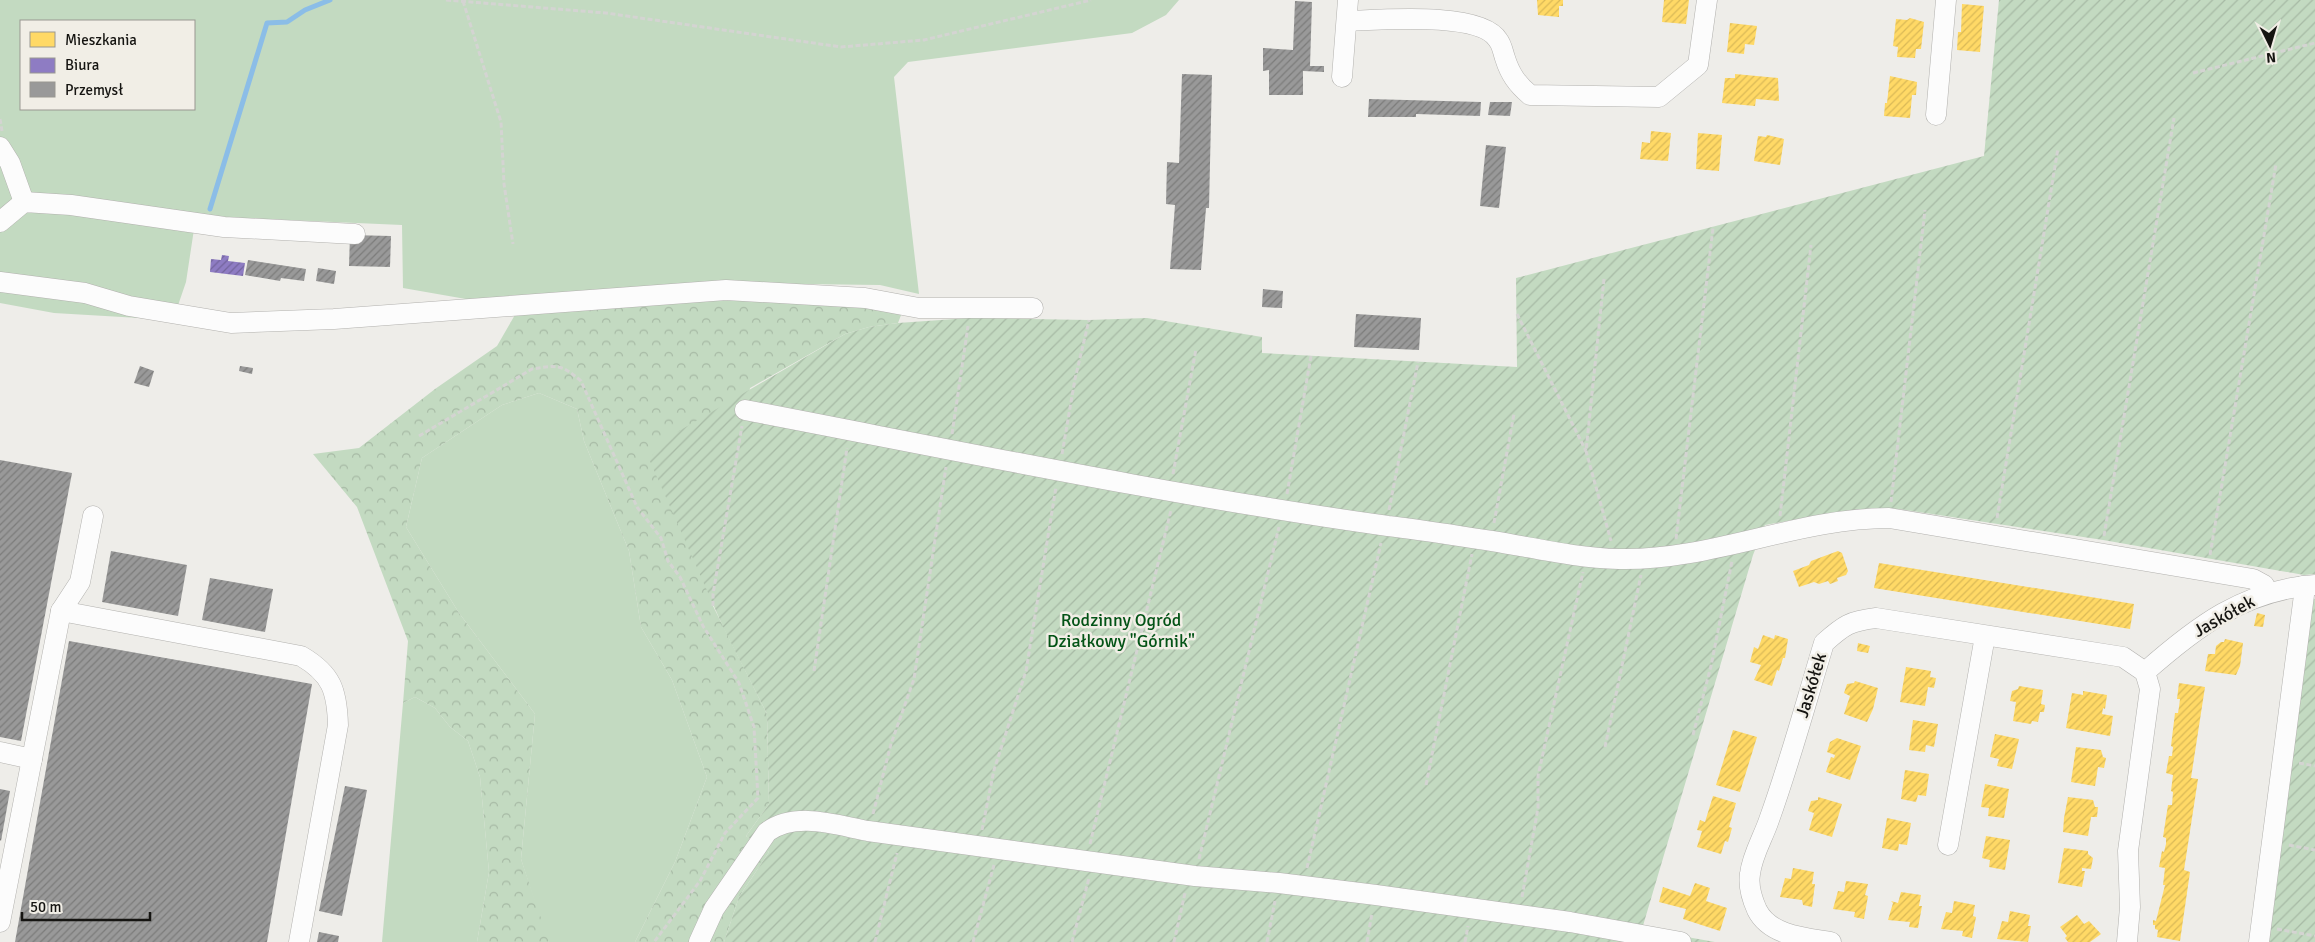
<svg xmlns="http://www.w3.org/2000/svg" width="2315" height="942" font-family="Signika,sans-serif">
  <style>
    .grass { fill: #c3dac1; fill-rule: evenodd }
    .forest { fill: url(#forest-crowns) }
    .garden { fill: url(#garden-furrows) }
    .homes { fill: url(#homes-hatch) }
    .offices { fill: url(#offices-hatch) }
    .industry { fill: url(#industry-hatch) }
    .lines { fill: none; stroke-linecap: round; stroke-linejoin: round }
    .stream { stroke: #8bbde7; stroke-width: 5 }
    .minor-casing { stroke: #b2b1ae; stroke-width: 21 }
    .path { stroke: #d4d4d2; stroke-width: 3; stroke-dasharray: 5 2.5; stroke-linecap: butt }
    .minor { stroke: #fcfcfc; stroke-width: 20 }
    .labels { text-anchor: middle; stroke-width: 5; stroke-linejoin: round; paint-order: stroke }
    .street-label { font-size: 18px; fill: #151411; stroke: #f1eee6 }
    .park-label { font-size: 18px; fill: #035316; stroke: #f1eee6 }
  </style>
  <defs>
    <pattern id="forest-crowns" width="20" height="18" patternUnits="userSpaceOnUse" patternTransform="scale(1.25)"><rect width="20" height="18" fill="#c3dac1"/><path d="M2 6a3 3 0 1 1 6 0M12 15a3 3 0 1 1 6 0" fill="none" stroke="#a7baa5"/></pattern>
    <pattern id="garden-furrows" width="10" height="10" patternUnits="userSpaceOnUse" patternTransform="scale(1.25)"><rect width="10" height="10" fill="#c3dac1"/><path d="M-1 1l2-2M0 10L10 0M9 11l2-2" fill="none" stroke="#a7baa5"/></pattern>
    <pattern id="homes-hatch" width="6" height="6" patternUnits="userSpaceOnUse" patternTransform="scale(1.25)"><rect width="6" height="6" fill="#ffd966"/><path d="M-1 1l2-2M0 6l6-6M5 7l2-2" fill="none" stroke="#dab957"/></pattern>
    <pattern id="offices-hatch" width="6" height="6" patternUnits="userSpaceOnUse" patternTransform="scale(1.25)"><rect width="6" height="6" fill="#8e7cc3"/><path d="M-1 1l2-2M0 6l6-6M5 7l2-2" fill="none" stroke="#73649d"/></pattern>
    <pattern id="industry-hatch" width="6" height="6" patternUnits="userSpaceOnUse" patternTransform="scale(1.25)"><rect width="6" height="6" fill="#999"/><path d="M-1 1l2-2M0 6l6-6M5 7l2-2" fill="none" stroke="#7c7c7b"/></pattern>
  </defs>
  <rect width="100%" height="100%" fill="#eeede9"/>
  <g class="grass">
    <path d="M 0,0 L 1179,0 L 1166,15 L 1132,33 L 908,62 L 894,77 L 919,294 L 880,285 L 718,283 L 483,302 L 403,288 L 402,225 L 196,216 L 186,282 L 173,320 L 54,313 L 0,303 ZM 21,21 L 194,21 L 194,109 L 21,109 Z"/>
    <path d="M 539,393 L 577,409 L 584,441 L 629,551 L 641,627 L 672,680 L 707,777 L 675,862 L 635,942 L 549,942 L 547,940 L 521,859 L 535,714 L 459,613 L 406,527 L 422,458 L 502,405 Z"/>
    <path d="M 415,697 L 435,708 L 450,727 L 468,741 L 480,777 L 489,872 L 477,942 L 382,942 L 403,703 Z"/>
  </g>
  <path class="forest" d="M 747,298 L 903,310 L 898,323 L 869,327 L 845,334 L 750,388 L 713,606 L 767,714 L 769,804 L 746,836 L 769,852 L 739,897 L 724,942 L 635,942 L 675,862 L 707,777 L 672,680 L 641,627 L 629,551 L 584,441 L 577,409 L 539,393 L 502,405 L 422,458 L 406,527 L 459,613 L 535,714 L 521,859 L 549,942 L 477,942 L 489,872 L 480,777 L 468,741 L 450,727 L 435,708 L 415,697 L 403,703 L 408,641 L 357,507 L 313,454 L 359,448 L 435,389 L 497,346 L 516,313 Z"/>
  <g class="garden">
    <path d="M 1999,0 L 2315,0 L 2315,574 L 2304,575 L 2103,540 L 1899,509 L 1831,513 L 1765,525 L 1753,555 L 1642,929 L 1715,942 L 724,942 L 739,897 L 769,852 L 746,836 L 769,804 L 767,714 L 724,629 L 649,459 L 667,438 L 845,334 L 869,327 L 898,323 L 969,318 L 1089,320 L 1147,318 L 1262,337 L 1262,353 L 1517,367 L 1516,278 L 1984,156 Z"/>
    <path d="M 2312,598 L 2315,599 L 2315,942 L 2254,942 Z"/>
  </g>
  <g class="homes">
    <path d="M 1537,0 L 1563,0 L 1563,6 L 1559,6 L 1559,17 L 1538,15 Z"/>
    <path d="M 1664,0 L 1689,0 L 1686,24 L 1662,22 Z"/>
    <path d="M 1962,4 L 1984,6 L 1980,52 L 1957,50 L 1958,32 L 1961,32 Z"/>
    <path d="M 1910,18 L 1924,22 L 1921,49 L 1916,49 L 1915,58 L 1897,57 L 1898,47 L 1893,46 L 1896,19 L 1907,20 Z"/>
    <path d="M 1730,23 L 1757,26 L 1754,45 L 1745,44 L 1744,54 L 1727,52 Z"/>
    <path d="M 1735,74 L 1778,78 L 1779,101 L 1756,99 L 1755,106 L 1722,103 L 1725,78 L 1735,78 Z"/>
    <path d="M 1890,76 L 1917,82 L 1916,95 L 1912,95 L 1910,118 L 1884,116 L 1885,103 L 1887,103 Z"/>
    <path d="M 1651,131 L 1671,133 L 1668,161 L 1640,159 L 1642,142 L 1650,143 Z"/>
    <path d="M 1698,133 L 1722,135 L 1719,171 L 1696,169 Z"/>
    <path d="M 1767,135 L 1784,139 L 1780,165 L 1754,161 L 1758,136 L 1766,137 Z"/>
    <path d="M 1838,551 L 1842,553 L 1848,571 L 1846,575 L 1837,578 L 1838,581 L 1830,584 L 1828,581 L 1819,584 L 1814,582 L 1799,587 L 1793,571 L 1809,565 L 1811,561 Z"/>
    <path d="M 1879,563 L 2134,604 L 2130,629 L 1874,588 Z"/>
    <path d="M 2257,613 L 2265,615 L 2263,627 L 2254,626 Z"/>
    <path d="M 1763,635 L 1774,639 L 1775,635 L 1788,639 L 1785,658 L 1783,658 L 1779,671 L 1777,670 L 1772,686 L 1754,680 L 1761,665 L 1750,662 L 1754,647 L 1758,649 Z"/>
    <path d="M 2225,639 L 2243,643 L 2240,666 L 2236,675 L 2205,671 L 2208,654 L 2215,654 L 2216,646 L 2221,642 L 2224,642 Z"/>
    <path d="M 1858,643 L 1870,646 L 1868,653 L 1857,651 Z"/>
    <path d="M 1906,667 L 1931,671 L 1930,677 L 1936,678 L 1934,688 L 1928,687 L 1925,706 L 1900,702 Z"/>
    <path d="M 1855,681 L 1878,688 L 1873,709 L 1867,722 L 1844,714 L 1850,696 L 1844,693 L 1847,684 L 1854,683 Z"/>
    <path d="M 2179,683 L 2205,687 L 2191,778 L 2198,779 L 2184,870 L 2190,872 L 2180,941 L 2157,937 L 2158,930 L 2155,929 L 2155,925 L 2153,925 L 2153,920 L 2156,921 L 2165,885 L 2163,885 L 2165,868 L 2159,867 L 2162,851 L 2164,852 L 2166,844 L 2166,838 L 2163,837 L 2168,805 L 2172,805 L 2173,792 L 2171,791 L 2173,775 L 2166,773 L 2169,756 L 2172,756 L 2173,747 L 2171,746 L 2175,713 L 2178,713 L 2179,707 L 2180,699 L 2177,699 Z"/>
    <path d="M 2019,686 L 2043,690 L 2041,704 L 2045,705 L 2044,712 L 2040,712 L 2038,722 L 2032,721 L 2031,724 L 2013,721 L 2016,702 L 2010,701 L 2012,691 L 2018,689 Z"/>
    <path d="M 2083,691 L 2107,695 L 2105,709 L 2103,708 L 2102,714 L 2113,716 L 2110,736 L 2066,728 L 2072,693 L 2083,695 Z"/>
    <path d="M 1913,720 L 1938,724 L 1934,747 L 1926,745 L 1925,752 L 1909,750 Z"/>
    <path d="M 1733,730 L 1757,737 L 1740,792 L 1716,785 Z"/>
    <path d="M 1995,734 L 2019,739 L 2012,769 L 1997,766 L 1999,759 L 1990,757 Z"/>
    <path d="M 1837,738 L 1861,746 L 1850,780 L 1826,772 L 1831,757 L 1834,758 L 1835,755 L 1827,752 L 1830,742 Z"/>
    <path d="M 2076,747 L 2101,750 L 2103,757 L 2106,758 L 2104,768 L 2098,767 L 2095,786 L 2071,782 Z"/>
    <path d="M 1905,770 L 1929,774 L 1926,796 L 1918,795 L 1916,802 L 1901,799 Z"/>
    <path d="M 1985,784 L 2009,789 L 2004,818 L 1988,816 L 1989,808 L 1981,807 Z"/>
    <path d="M 1713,796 L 1736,803 L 1729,827 L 1732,828 L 1728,842 L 1725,841 L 1721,854 L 1697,847 L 1702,831 L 1697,830 L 1700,820 L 1705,822 Z"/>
    <path d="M 1818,797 L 1842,804 L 1832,837 L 1809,830 L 1814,813 L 1808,811 L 1811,801 L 1818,800 Z"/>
    <path d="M 2068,797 L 2093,800 L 2095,807 L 2098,807 L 2097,817 L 2091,817 L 2088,836 L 2063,832 L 2064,818 Z"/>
    <path d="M 1887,818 L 1911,823 L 1907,845 L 1899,844 L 1898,851 L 1882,848 Z"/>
    <path d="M 1986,836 L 2010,840 L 2005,870 L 1989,867 L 1990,860 L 1982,858 Z"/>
    <path d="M 2064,848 L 2088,851 L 2088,854 L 2093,858 L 2091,869 L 2082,868 L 2082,871 L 2085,871 L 2082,887 L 2058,883 Z"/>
    <path d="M 1793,868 L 1814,872 L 1812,884 L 1815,884 L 1812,907 L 1803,905 L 1802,900 L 1780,897 L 1785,878 L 1791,879 Z"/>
    <path d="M 1846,881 L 1868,884 L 1865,895 L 1868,896 L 1864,919 L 1854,917 L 1855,912 L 1833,909 L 1838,891 L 1844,892 Z"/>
    <path d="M 1695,883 L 1710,888 L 1706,901 L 1727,908 L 1720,931 L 1683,919 L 1686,909 L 1659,902 L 1663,887 L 1690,896 Z"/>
    <path d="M 1901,892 L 1921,895 L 1919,906 L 1922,906 L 1918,928 L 1909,927 L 1910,922 L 1888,920 L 1893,903 L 1891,901 L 1898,903 Z"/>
    <path d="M 1954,901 L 1975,905 L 1973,916 L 1976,917 L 1972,938 L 1962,936 L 1963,931 L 1941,929 L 1946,912 L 1952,913 Z"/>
    <path d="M 2010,911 L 2030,915 L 2028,926 L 2031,926 L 2028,942 L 1997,939 L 2002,921 L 2008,922 Z"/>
    <path d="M 2077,915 L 2084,924 L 2089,921 L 2101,934 L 2090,942 L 2068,942 L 2065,938 L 2067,936 L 2060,927 Z"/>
  </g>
  <path class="offices" d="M 222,255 L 229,256 L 228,261 L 245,263 L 243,276 L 210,272 L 211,259 L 221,260 Z"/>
  <g class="industry">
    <path d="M 1295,1 L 1312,2 L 1310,66 L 1324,66 L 1324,72 L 1303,71 L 1303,95 L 1269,95 L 1269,70 L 1263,71 L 1263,48 L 1293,50 Z"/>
    <path d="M 1182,74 L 1212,75 L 1209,208 L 1206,208 L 1201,270 L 1170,269 L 1175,205 L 1166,204 L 1167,162 L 1179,163 Z"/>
    <path d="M 1369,99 L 1481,102 L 1480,116 L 1416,114 L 1416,117 L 1368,117 Z"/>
    <path d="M 1490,102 L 1512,102 L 1510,116 L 1488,115 Z"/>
    <path d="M 1486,145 L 1506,147 L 1499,208 L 1480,206 Z"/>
    <path d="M 350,235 L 391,236 L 390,267 L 349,266 Z"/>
    <path d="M 248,260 L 306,269 L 304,281 L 281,278 L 280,281 L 245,275 Z"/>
    <path d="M 318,268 L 336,271 L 334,284 L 316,281 Z"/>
    <path d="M 1263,289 L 1283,291 L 1282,308 L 1262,307 Z"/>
    <path d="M 1356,314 L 1421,318 L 1419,350 L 1354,347 Z"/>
    <path d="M 140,366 L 154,371 L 149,387 L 134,383 Z"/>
    <path d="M 240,366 L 253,368 L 252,374 L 239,371 Z"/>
    <path d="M 0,460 L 72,473 L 21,741 L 0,737 Z"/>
    <path d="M 111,551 L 187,565 L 178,616 L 102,602 Z"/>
    <path d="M 210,578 L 273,589 L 265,632 L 202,620 Z"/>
    <path d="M 69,641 L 312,684 L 267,942 L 15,942 Z"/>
    <path d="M 345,786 L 367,790 L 342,916 L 319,911 Z"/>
    <path d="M 0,789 L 10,791 L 1,841 L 0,840 Z"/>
    <path d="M 319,932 L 339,936 L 338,942 L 317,942 Z"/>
  </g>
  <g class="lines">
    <path class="stream" d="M 210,209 L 267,23 L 287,22 L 305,10 L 330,0"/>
    <defs>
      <g id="minor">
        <path d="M 1347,21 C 1379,20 1481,11 1498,40 C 1502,45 1503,52 1505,58 C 1510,74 1517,84 1530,95 L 1659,97 L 1698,65 L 1707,0"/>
        <path d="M 1342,77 L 1348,0"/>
        <path d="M 1936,115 L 1946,0"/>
        <path d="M 0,147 L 10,163 L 24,202"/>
        <path d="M 0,222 L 24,202 L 71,205 L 224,227 L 355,234"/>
        <path d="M 0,282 L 85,293 L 129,306 L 231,323 L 334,319 L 726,290 L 865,298 L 919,308 L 1033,308"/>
        <path d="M 745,410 C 959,451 1173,496 1388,526 C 1423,530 1458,536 1492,541 C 1535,548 1576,558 1619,559 C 1712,561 1797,518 1889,518 L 2253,579 L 2264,585 L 2268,593"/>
        <path d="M 61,611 L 301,656 C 332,674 337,691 338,725 L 299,942"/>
        <path d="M 0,752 L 32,759"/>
        <path d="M 1948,845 L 1985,636"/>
        <path d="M 0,922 L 61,611 L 80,582 L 93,516"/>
        <path d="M 699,942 L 714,909 L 767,832 C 796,811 836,825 868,831 L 1195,876 L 1279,883 L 1376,895 L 1570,922 L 1681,942"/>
        <path d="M 1831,942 C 1806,938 1770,936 1757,910 C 1752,899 1748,886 1750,874 C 1752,855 1763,838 1769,820 C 1790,762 1806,702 1824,643 C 1844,625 1850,621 1876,618 L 2123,657 L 2145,672"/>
        <path d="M 2127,942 L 2130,907 L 2128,851 L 2150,689 L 2145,672 C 2196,627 2244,590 2315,585"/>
        <path d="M 2259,942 L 2304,595 L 2303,586"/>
      </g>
    </defs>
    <use href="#minor" class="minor-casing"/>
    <g class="path">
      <path d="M 446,0 L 606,13 L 841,47 L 924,40 L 1091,0"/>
      <path d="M 463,1 L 501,122 L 504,184 L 513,244"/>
      <path d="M 2193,73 L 2315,43"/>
      <path d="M 0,119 L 2,131"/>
      <path d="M 1604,279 L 1586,451 L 1611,541"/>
      <path d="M 1517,314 L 1586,451"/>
      <path d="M 952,434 L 968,326"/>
      <path d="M 419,436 L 532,369 C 558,365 561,364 581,381 L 637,507 L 661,538 L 668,561 L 680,577 L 703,626 L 739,683 L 754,727 L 758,798 L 725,833 L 700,881 L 654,942"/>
      <path d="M 1062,454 L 1075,379 L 1089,320"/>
      <path d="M 1173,474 L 1196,349"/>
      <path d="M 1287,494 L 1311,356"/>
      <path d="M 1891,502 L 1925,210"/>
      <path d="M 1389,510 L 1418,362"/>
      <path d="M 1780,516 L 1811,245"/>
      <path d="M 1997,518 L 2058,148"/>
      <path d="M 1494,523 L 1514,414"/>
      <path d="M 2104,536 L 2174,118"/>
      <path d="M 1676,539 L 1713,228"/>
      <path d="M 2210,555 L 2276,164"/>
      <path d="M 713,606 L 713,594 L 742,426"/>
      <path d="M 814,671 L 847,448"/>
      <path d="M 1693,735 L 1711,666 L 1732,561"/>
      <path d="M 1605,747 L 1641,575"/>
      <path d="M 2299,763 L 2315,766"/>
      <path d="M 1426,785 L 1472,554"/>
      <path d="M 873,814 L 891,744 L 914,679 L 946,467"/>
      <path d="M 982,830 L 994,770 L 1026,671 L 1056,487"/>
      <path d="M 1090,844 L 1171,510"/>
      <path d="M 2289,845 L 2315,850"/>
      <path d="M 1199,859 L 1279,527"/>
      <path d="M 1307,868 L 1381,543"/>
      <path d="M 1522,897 L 1538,808 L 1538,776 L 1583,572"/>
      <path d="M 2277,929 L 2315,936"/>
      <path d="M 875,942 L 897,853"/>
      <path d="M 973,942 L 994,865"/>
      <path d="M 1072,942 L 1089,878"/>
      <path d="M 1174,942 L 1185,893"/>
      <path d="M 1267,942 L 1275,901"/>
      <path d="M 1367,942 L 1372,913"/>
      <path d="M 1465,942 L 1468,926"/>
    </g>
    <use href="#minor" class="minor"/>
  </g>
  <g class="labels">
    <g class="street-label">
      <text transform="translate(2224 616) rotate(-29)" y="6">Jaskółek</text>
      <text transform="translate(1811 685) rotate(-73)" y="6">Jaskółek</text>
    </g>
    <g class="park-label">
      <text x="1121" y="626">Rodzinny Ogród<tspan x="1121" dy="21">Działkowy "Górnik"</tspan></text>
    </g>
  </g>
  <rect x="20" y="20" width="175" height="90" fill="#f1eee6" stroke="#999791"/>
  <rect x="30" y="32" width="25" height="15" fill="#ffd966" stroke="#999791"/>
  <text x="65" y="45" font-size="15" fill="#151411">Mieszkania</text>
  <rect x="30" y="58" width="25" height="15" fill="#8e7cc3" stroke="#999791"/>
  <text x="65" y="70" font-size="15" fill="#151411">Biura</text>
  <rect x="30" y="82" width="25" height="15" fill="#999999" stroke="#999791"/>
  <text x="65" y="95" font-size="15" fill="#151411">Przemysł</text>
  <g transform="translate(2270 45) rotate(175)" stroke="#f1eee6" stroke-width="4" paint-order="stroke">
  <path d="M0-4L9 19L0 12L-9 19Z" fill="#151411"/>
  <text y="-8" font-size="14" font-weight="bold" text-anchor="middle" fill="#151411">N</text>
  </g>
  <path d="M22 912v8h128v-8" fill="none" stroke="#151411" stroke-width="2.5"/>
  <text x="30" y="912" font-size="15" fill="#151411" stroke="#f1eee6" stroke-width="4" paint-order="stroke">50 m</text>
</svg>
